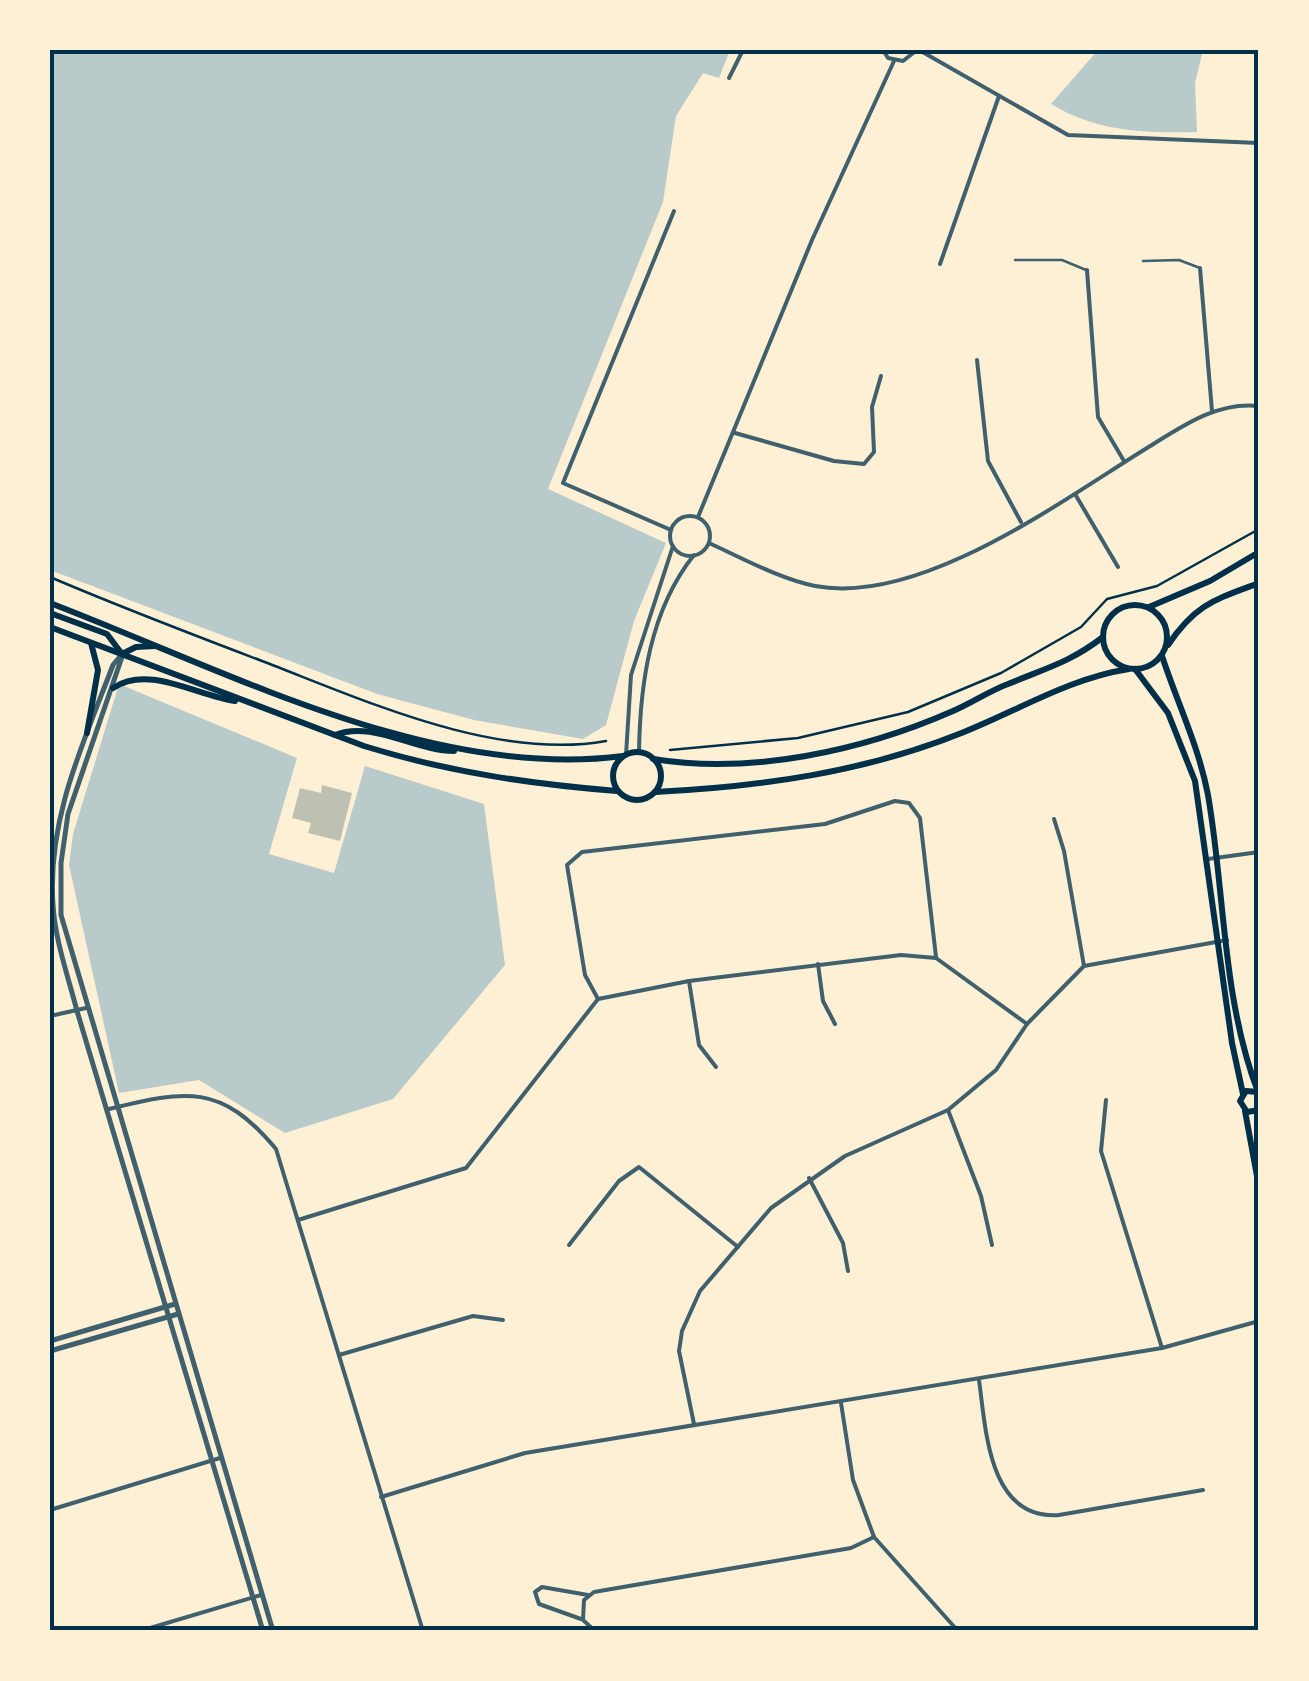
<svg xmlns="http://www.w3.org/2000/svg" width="1309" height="1681" font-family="Barlow,sans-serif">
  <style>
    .green { fill: #b9caca }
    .building { fill: #bec0b2 }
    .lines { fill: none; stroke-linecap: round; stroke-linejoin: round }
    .path { stroke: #003049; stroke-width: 2.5 }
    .service { stroke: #3f606c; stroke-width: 2.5 }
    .minor { stroke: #3f606c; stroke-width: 4 }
    .tertiary { stroke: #3f606c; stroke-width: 5 }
    .secondary { stroke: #003049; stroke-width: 6 }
    .primary { stroke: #003049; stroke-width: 6 }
    .neatline { fill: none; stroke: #003049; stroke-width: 4 }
  </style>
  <rect width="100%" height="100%" fill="#fdf0d5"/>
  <g class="green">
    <path d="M 50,50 L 730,50 L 719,78 L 703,73 L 676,116 L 663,202 L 548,489 L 666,543 L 634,621 L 606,725 L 583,739 L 474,720 L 377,694 L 50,570 Z"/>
    <path d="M 1098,50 L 1203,50 L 1195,83 L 1197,132 C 1144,133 1097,132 1051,104 Z"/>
    <path d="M 119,684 L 297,758 L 269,854 L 334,873 L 365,766 L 484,804 L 505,965 L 393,1099 L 285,1133 L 199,1080 L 119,1093 L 69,865 L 73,834 Z"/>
  </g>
  <path class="building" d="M 322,785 L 352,793 L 340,841 L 308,833 L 311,823 L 292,818 L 300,788 L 321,793 Z"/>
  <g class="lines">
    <g class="path">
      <path d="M 50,577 C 120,607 191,634 262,661 C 364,700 495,761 606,741"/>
      <path d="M 670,750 L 798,738 L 908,712 L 1001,673 L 1081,627 L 1107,599 L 1157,586 L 1259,529"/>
    </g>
    <g class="service">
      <path d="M 1015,260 L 1062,260 L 1086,270"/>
      <path d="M 1143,261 L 1179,260 L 1200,268"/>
    </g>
    <g class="minor">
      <path d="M 883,50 L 888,58 L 903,61 L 917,50"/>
      <path d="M 919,50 L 1068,135 L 1259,143"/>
      <path d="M 729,78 L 743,50"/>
      <path d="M 940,264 L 999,96"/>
      <path d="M 1200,268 L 1212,411"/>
      <path d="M 1087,270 L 1098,417 L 1124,461"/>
      <path d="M 977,360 L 988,461 L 1021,522"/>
      <path d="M 735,433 L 834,461 L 864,464 L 874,452 L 872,407 L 881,376"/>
      <path d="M 1075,494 L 1118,567"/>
      <circle cx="690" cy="536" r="20"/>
      <path d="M 698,517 L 812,240 L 894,61"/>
      <path d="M 671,530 L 563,483 L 674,211"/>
      <path d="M 709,543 C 742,558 780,579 815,586 C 920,606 1061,501 1147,448 C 1181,427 1217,401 1259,406"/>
      <path d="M 639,752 C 640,684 650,610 694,555"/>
      <path d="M 626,755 L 631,675 L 673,546"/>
      <path d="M 1054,819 L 1064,851 L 1084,966"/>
      <path d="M 1208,859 L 1259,852"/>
      <path d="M 818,964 L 823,1001 L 835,1024"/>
      <path d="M 689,981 L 699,1045 L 716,1067"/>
      <path d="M 598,999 L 585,975 L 567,865 L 582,852 L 825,824 L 895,801 L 909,803 L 920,818 L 936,957"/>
      <path d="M 50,1016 L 86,1008"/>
      <path d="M 1106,1100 L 1101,1151 L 1162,1348"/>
      <path d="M 109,1109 C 186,1090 221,1083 276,1149 L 423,1631"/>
      <path d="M 948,1110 L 981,1196 L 992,1245"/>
      <path d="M 809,1178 L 843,1243 L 848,1271"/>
      <path d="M 298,1220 L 466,1168 L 598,999 L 689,981 L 901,955 L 936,958 L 1027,1024"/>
      <path d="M 569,1245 L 619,1181 L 639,1167 L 738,1247"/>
      <path d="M 339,1355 L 473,1316 L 503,1320"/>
      <path d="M 979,1380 C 986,1429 988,1520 1059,1515 L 1203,1490"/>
      <path d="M 841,1403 L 853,1480 L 874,1537 L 958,1631"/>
      <path d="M 694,1424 L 679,1351 L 682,1331 L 700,1291 L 771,1208 L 845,1156 L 948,1110 L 996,1070 L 1027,1024 L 1084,966 L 1227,940"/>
      <path d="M 381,1497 L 525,1453 L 1162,1348 L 1259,1321"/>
      <path d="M 50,1510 L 220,1458"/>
      <path d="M 581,1619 L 539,1604 L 535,1592 L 542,1587 L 588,1595"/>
      <path d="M 140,1631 L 261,1595"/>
      <path d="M 595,1631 L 583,1620 L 584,1600 L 594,1592 L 851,1548 L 874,1537"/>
      <path d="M 1228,1631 L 1234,1631"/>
    </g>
    <g class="tertiary">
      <path d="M 122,654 L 113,665 C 83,744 47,819 53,905 C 55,940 68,976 77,1011 L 263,1631"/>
      <path d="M 122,657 L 68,814 L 61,863 L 61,915 L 273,1631"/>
      <path d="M 50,1341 L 175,1304"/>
      <path d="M 50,1351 L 178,1314"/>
    </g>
    <g class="secondary">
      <path d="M 1162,656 C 1177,702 1199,747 1208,795 C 1225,893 1222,998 1258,1092"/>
      <path d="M 1135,669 L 1168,713 L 1195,781 L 1232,1043 L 1243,1094"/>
      <path d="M 1258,1092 L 1246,1091 L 1240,1101 L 1247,1112 L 1259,1110"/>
      <path d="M 1245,1111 L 1259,1187"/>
    </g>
    <g class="primary">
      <path d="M 50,603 C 225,670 433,781 623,756"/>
      <circle cx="1135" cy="637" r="32"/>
      <path d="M 1149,607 L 1210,581 L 1259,552"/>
      <path d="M 50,613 L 107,634 L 122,654 L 136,647 L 155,646"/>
      <path d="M 50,627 L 364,746 C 448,772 530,784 617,791"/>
      <path d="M 1168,645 C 1196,604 1214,600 1259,583"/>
      <path d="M 113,688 C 149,664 197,696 235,701"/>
      <path d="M 87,733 L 98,670 L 91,643"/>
      <path d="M 335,735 C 372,720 415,751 454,751"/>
      <circle cx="637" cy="776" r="24"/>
      <path d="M 653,759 C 751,775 862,751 953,711 C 972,703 989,691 1008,684 C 1046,668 1069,663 1103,637"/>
      <path d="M 655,792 C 760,787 866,772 964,732 C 1019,710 1070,678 1129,669"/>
    </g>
  </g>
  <rect width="1309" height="1681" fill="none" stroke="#fdf0d5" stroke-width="105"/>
  <rect x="52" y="52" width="1204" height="1576" class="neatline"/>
</svg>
